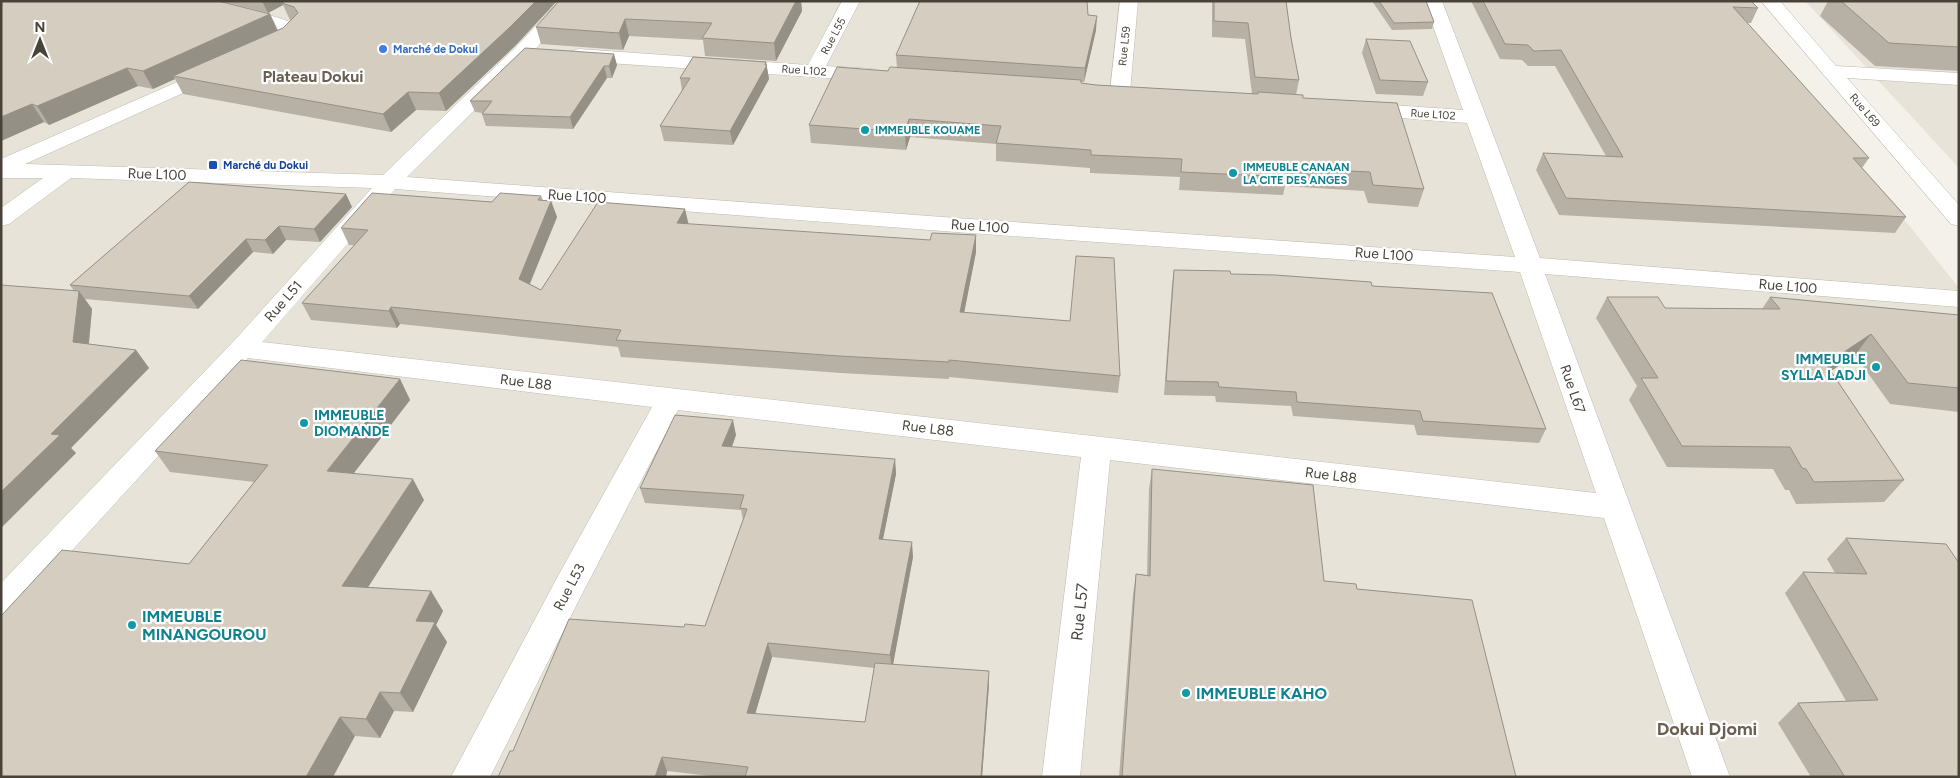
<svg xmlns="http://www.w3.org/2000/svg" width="1960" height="778" font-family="Figtree,sans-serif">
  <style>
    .residential { fill: #e8e3d9 }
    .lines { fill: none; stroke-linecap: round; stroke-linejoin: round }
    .minor-casing { stroke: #bfb9ad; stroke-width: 1 }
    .minor { fill: #fff; fill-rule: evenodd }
    .wall { fill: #b7b0a5; fill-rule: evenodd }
    .shaded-wall { fill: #959086 }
    .building { fill: #d5cdc0; stroke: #959086 }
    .shop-dot { fill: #3f7fe0; stroke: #fff; stroke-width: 2 }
    .culture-dot { fill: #0f9aa8; stroke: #fff; stroke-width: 2 }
    .transit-dot { fill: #1a4fb4; stroke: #fff; stroke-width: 2 }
    .labels { text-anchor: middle; stroke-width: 4.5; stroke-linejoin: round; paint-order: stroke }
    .far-street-label { font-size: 11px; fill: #484239; stroke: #fff }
    .far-shop-label { font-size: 11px; font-weight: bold; fill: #366cbe; stroke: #fff; text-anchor: start }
    .far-culture-label { font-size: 11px; font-weight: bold; fill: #0d838f; stroke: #fff; text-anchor: start }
    .far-transit-label { font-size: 11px; font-weight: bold; fill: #164399; stroke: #fff; text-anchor: start }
    .street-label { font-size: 14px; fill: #484239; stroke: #fff }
    .culture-label { font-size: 14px; font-weight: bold; fill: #0d838f; stroke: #fff; text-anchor: end }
    .far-district-label { font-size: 16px; font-weight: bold; fill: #6a5f50; stroke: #fff }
    .near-street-label { font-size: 16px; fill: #484239; stroke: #fff }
    .near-culture-label { font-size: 16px; font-weight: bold; fill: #0d838f; stroke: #fff; text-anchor: start }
    .near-neighbourhood-label { font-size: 18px; font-weight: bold; fill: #6a5f50; stroke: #fff }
  </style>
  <rect width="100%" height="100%" fill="#f4f1ea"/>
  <g class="residential">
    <path d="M 1,1 L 1730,1 L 1959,288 L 1959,777 L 1,777 Z"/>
    <path d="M 1805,1 L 1959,1 L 1959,168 Z"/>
  </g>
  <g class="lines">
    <defs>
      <g id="minor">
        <path d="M 179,1 C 190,1 201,0 211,1 C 226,3 297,20 304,30 C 296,42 281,53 266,49 L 264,45 L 266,41 L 283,32 L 264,25 L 182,5 Z"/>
        <path d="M 559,1 L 578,1 L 530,55 L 407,177 L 956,218 L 1515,257 L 1467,123 L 1362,115 L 1355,113 L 1352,109 L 1355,105 L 1362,103 L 1463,110 L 1424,1 L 1442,1 L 1540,258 L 1959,291 L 1959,307 L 1545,274 L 1730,777 L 1692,777 L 1604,518 L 1110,460 L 1080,777 L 1042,777 L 1081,457 L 678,410 L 582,594 L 490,777 L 451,777 L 558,576 L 652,407 L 248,358 L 13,615 L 1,619 L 1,583 L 233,342 L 372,188 L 71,178 L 9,224 L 1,226 L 1,208 L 43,178 L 1,178 L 1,159 L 214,66 L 221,68 L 224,72 L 221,76 L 25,164 L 383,175 L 516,47 ZM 395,189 L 956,232 L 1520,272 L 1596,493 L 262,342 Z"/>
        <path d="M 842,1 L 860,1 L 826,66 L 873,69 L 880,71 L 883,75 L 880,79 L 873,81 L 579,61 L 572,59 L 570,55 L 572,51 L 579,49 L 808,65 Z"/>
        <path d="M 1120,1 L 1138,1 L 1130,92 L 1127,96 L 1120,98 L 1113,96 L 1110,92 Z"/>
        <path d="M 1761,1 L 1780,1 L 1836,66 L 1959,73 L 1959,85 L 1847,78 L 1959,205 L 1959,226 L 1951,224 Z"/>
      </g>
    </defs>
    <use href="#minor" class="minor-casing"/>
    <use href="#minor" class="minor"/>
  </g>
  <g class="wall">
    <path d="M 1,1 L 270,14 L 278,30 L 283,28 L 291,20 L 290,20 L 283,5 L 268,13 L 220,1 L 557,1 L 515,46 L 446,111 L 416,110 L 391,132 L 183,94 L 175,79 L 153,89 L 138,86 L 49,125 L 44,122 L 1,141 Z"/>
    <path d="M 559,1 L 801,1 L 802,11 L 776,61 L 705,56 L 703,40 L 629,36 L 623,50 L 541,44 L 536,27 Z"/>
    <path d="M 1212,1 L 1286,1 L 1291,38 L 1299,80 L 1296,95 L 1303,98 L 1424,189 L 1418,207 L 1368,203 L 1364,191 L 1285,186 L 1283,195 L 1179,190 L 1180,177 L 1090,173 L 1090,168 L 996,161 L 996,144 L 910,137 L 906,150 L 811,143 L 809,125 L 888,71 L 897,68 L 896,55 L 1088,15 L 1096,30 L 1084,82 L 1081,82 L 1081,83 L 1096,85 L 1252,94 L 1245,39 L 1212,37 Z"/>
    <path d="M 1372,1 L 1426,1 L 1434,22 L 1432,29 L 1392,30 Z"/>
    <path d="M 1471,1 L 1751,1 L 1758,8 L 1751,23 L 1747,23 L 1869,158 L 1862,168 L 1906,217 L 1895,233 L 1559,215 L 1536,170 L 1543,153 L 1606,156 L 1555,66 L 1528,66 L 1522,60 L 1500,59 Z"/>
    <path d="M 1828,1 L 1959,1 L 1959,71 L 1875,66 L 1820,16 Z"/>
    <path d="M 1366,39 L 1428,82 L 1423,96 L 1376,94 L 1362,53 Z"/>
    <path d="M 525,48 L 617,65 L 612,78 L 607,78 L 573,129 L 486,126 L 482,114 L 483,113 L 475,112 L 470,101 Z"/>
    <path d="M 766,62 L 769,79 L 733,145 L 664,141 L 660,126 L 682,91 L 680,78 Z"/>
    <path d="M 189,182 L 352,207 L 320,242 L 286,240 L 273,254 L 253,252 L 198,309 L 85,299 L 92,309 L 89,344 L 136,350 L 149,368 L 71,448 L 76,453 L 1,528 L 74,291 L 70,285 Z"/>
    <path d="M 541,196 L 543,200 L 551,201 L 557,217 L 530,284 L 541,290 L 688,224 L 976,252 L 964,312 L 1120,376 L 1118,393 L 949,377 L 949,379 L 841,373 L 621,357 L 618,347 L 400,324 L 397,328 L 311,320 L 302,303 L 354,245 L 349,245 L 341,228 L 492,202 Z"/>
    <path d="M 1174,270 L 1372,286 L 1546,429 L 1539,443 L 1417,435 L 1414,425 L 1293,416 L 1291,406 L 1216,402 L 1215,396 L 1164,395 L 1172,284 Z"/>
    <path d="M 1607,297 L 1665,308 L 1762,309 L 1770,297 L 1959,315 L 1959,412 L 1890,404 L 1855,355 L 1831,371 L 1904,480 L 1884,502 L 1796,504 L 1789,490 L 1785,490 L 1773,469 L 1667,467 L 1629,400 L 1637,386 L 1596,318 Z"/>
    <path d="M 400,379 L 410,400 L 354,473 L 424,500 L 368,587 L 431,591 L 443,611 L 436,625 L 447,642 L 413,712 L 394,711 L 380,738 L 355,736 L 189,564 L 254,482 L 170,472 L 155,451 Z"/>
    <path d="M 736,435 L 732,447 L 895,459 L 896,474 L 883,539 L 913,557 L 893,664 L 989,685 L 982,777 L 719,777 L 667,771 L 666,777 L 498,777 L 513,751 L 684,627 L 705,626 L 743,520 L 741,510 L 645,503 L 640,488 ZM 772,657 L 874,668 L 865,722 L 755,714 Z"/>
    <path d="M 1152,469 L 1324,581 L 1357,589 L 1516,777 L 1119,777 L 1133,594 L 1136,574 L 1147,575 L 1149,489 Z"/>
    <path d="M 1846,538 L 1946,544 L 1959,777 L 1811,777 L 1778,723 L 1798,703 L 1846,701 L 1785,593 L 1803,572 L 1835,573 L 1827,559 Z"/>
  </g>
  <g class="shaded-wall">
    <path d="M 262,1 L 292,1 L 282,3 L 283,5 L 268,13 Z"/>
    <path d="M 536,1 L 557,1 L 515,46 L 446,111 L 439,93 Z"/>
    <path d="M 796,1 L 801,1 L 802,11 L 776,61 L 774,43 Z"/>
    <path d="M 270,14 L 278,32 L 173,76 L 175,79 L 153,89 L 143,71 Z"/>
    <path d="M 1097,16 L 1096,30 L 1084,82 L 1085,68 Z"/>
    <path d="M 625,19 L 629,36 L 623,50 L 619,33 Z"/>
    <path d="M 614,54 L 617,65 L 612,78 L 609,66 Z"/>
    <path d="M 766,62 L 769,79 L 733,145 L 730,131 Z"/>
    <path d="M 604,66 L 607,78 L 573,129 L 570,117 Z"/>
    <path d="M 127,68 L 138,86 L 49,125 L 37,106 Z"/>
    <path d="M 408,92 L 416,110 L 391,132 L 383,114 Z"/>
    <path d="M 32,104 L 44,122 L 1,141 L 1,117 Z"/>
    <path d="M 909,119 L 910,137 L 906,150 L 905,132 Z"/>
    <path d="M 346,194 L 352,207 L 320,242 L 314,229 Z"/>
    <path d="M 551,201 L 557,217 L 525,295 L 519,279 Z"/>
    <path d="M 685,209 L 689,226 L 677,223 Z"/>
    <path d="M 279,226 L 286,240 L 273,254 L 265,240 Z"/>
    <path d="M 976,235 L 976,252 L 961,329 L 960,312 Z"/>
    <path d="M 246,239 L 253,252 L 198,309 L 189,296 Z"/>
    <path d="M 79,291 L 92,309 L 87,361 L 73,342 Z"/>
    <path d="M 391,307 L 400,324 L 397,328 L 389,311 Z"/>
    <path d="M 1871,334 L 1855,355 L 1810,385 L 1826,364 Z"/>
    <path d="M 136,350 L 149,368 L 71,448 L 76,453 L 1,528 L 1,492 L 51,434 Z"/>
    <path d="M 400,379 L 410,400 L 340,491 L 327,471 Z"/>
    <path d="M 733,420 L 736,435 L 726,462 L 722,446 Z"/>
    <path d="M 895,459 L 896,474 L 880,554 L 879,539 Z"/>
    <path d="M 413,479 L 424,500 L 356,606 L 342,586 Z"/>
    <path d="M 912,542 L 913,557 L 892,670 L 890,655 Z"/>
    <path d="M 431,591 L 443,611 L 436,625 L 447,642 L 413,712 L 400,693 L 416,621 Z"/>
    <path d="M 768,643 L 772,657 L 751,728 L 747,713 Z"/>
    <path d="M 989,671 L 989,685 L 982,777 L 981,777 Z"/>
    <path d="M 380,692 L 394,711 L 380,738 L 366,719 Z"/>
    <path d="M 340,717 L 355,736 L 333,777 L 306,777 Z"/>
    <path d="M 662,757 L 667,771 L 666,777 L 655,777 Z"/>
  </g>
  <g class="building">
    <path d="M 1,1 L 218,1 L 270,14 L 143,71 L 127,68 L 37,106 L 32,104 L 1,117 Z"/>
    <path d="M 285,1 L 536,1 L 509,28 L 439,93 L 408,92 L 383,114 L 173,76 L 283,28 L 298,13 L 294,7 L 282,3 Z"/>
    <path d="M 559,1 L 796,1 L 774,43 L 702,38 L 712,23 L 625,19 L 619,33 L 536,27 Z"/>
    <path d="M 920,1 L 1087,1 L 1088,15 L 1097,16 L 1085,68 L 896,55 Z"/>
    <path d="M 1214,1 L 1286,1 L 1291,38 L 1299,80 L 1255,77 L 1248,23 L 1214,21 Z"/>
    <path d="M 1379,1 L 1426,1 L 1434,22 L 1394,23 Z"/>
    <path d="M 1483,1 L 1751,1 L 1758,8 L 1733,7 L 1869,158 L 1853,158 L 1906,217 L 1566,198 L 1543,153 L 1623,157 L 1561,50 L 1534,51 L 1528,45 L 1505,44 Z"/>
    <path d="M 1841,1 L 1959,1 L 1959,47 L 1889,43 Z"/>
    <path d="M 1366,39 L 1410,41 L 1428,82 L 1380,80 Z"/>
    <path d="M 525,48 L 614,54 L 609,66 L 604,66 L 570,117 L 482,114 L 492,101 L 470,101 Z"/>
    <path d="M 693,57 L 766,62 L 765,65 L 767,65 L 730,131 L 660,126 L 690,78 L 680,78 Z"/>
    <path d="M 837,67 L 888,71 L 890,67 L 1081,80 L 1081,83 L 1096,85 L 1258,94 L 1258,92 L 1303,95 L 1303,98 L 1397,103 L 1424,189 L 1373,185 L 1370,172 L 1288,168 L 1287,177 L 1181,172 L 1182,159 L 1091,155 L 1091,150 L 996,143 L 1001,126 L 909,119 L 905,132 L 809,125 Z"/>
    <path d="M 189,182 L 346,194 L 314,229 L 279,226 L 265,240 L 246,239 L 189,296 L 70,285 Z"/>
    <path d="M 372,193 L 492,202 L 500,193 L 541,196 L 538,200 L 551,201 L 519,279 L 541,290 L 598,202 L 685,209 L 677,223 L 930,240 L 932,233 L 976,235 L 960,312 L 1070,321 L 1076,256 L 1114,258 L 1120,376 L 949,360 L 949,362 L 839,356 L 616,340 L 621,330 L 391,307 L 389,311 L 302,303 L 368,230 L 341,228 Z"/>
    <path d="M 1174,270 L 1230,271 L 1231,274 L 1275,275 L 1371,282 L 1372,286 L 1492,293 L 1546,429 L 1423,421 L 1420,411 L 1297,402 L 1296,392 L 1219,387 L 1218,382 L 1166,381 Z"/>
    <path d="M 1,285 L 79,291 L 73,342 L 136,350 L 51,434 L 60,435 L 1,492 Z"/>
    <path d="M 1607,297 L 1658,297 L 1665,308 L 1780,309 L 1770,297 L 1959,315 L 1959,388 L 1908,383 L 1871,334 L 1826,364 L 1904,480 L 1814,482 L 1806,469 L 1802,468 L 1790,447 L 1682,446 L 1641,378 L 1658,378 Z"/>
    <path d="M 241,360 L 400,379 L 327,471 L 413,479 L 342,586 L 431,591 L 416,621 L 435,622 L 400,693 L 380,692 L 366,719 L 340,717 L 306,777 L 1,777 L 1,616 L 62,550 L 189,564 L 268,465 L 155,451 Z"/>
    <path d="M 675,415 L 733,420 L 722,446 L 895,459 L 879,539 L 912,542 L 890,655 L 768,643 L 747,713 L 865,722 L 875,663 L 989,671 L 981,777 L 745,777 L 748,767 L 662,757 L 655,777 L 498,777 L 510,751 L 513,751 L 569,619 L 684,627 L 685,624 L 705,626 L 747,509 L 740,508 L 744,495 L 640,488 Z"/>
    <path d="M 1152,469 L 1313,485 L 1324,581 L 1356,584 L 1357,589 L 1472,600 L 1516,777 L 1122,777 L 1136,574 L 1150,576 Z"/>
    <path d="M 1846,538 L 1946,544 L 1959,563 L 1959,777 L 1845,777 L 1798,703 L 1878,700 L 1803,572 L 1867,574 Z"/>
  </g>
  <circle class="shop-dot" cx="383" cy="49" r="5"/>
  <g class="culture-dot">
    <circle cx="865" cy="130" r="5"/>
    <circle cx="1233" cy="173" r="5"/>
    <circle cx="1876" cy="367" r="5"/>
    <circle cx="304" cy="423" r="5"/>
    <circle cx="132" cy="625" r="5"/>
    <circle cx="1186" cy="693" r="5"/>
  </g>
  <rect class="transit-dot" x="208" y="160" width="10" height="10" rx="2.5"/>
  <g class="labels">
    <g class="far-street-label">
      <text transform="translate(833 36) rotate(-62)" y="4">Rue L55</text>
      <text transform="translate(1124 46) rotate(-84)" y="4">Rue L59</text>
      <text transform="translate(804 70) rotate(4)" y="4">Rue L102</text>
      <text transform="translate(1865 110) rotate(49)" y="4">Rue L69</text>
      <text transform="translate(1433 114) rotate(4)" y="4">Rue L102</text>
    </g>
    <g class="far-shop-label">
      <text x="393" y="53">Marché de Dokui</text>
    </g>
    <g class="far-culture-label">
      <text x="875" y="134">IMMEUBLE KOUAME</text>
      <text x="1243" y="171">IMMEUBLE CANAAN<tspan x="1243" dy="13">LA CITE DES ANGES</tspan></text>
    </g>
    <g class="far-transit-label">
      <text x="223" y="169">Marché du Dokui</text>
    </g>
    <g class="street-label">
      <text transform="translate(157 174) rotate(2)" y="5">Rue L100</text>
      <text transform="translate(577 196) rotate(4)" y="5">Rue L100</text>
      <text transform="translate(980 226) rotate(4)" y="5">Rue L100</text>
      <text transform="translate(1384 254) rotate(4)" y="5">Rue L100</text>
      <text transform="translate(1788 286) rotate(5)" y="5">Rue L100</text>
      <text transform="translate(283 301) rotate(-49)" y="5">Rue L51</text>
      <text transform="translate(526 382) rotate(7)" y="5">Rue L88</text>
      <text transform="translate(1573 389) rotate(71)" y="5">Rue L67</text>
      <text transform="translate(928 428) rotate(7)" y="5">Rue L88</text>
      <text transform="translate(1331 475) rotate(7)" y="5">Rue L88</text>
      <text transform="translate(569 587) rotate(-62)" y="5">Rue L53</text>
    </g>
    <g class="culture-label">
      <text x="1866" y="364">IMMEUBLE<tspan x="1866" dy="16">SYLLA LADJI</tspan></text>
      <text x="314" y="420" text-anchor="start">IMMEUBLE<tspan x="314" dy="16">DIOMANDE</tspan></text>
    </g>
    <g class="far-district-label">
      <text x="313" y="82">Plateau Dokui</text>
    </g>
    <g class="near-street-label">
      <text transform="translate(1079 612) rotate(-84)" y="6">Rue L57</text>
    </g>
    <g class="near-culture-label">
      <text x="142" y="622">IMMEUBLE<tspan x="142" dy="18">MINANGOUROU</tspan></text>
      <text x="1196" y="699">IMMEUBLE KAHO</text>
    </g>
    <g class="near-neighbourhood-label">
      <text x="1707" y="735">Dokui Djomi</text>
    </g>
  </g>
  <rect width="1960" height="778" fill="none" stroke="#484239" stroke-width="5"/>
  <g transform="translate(40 40)" stroke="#ffffff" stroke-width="4" paint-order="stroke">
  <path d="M0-4L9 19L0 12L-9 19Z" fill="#484239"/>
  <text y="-8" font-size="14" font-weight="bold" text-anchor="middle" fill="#484239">N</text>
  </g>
</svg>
